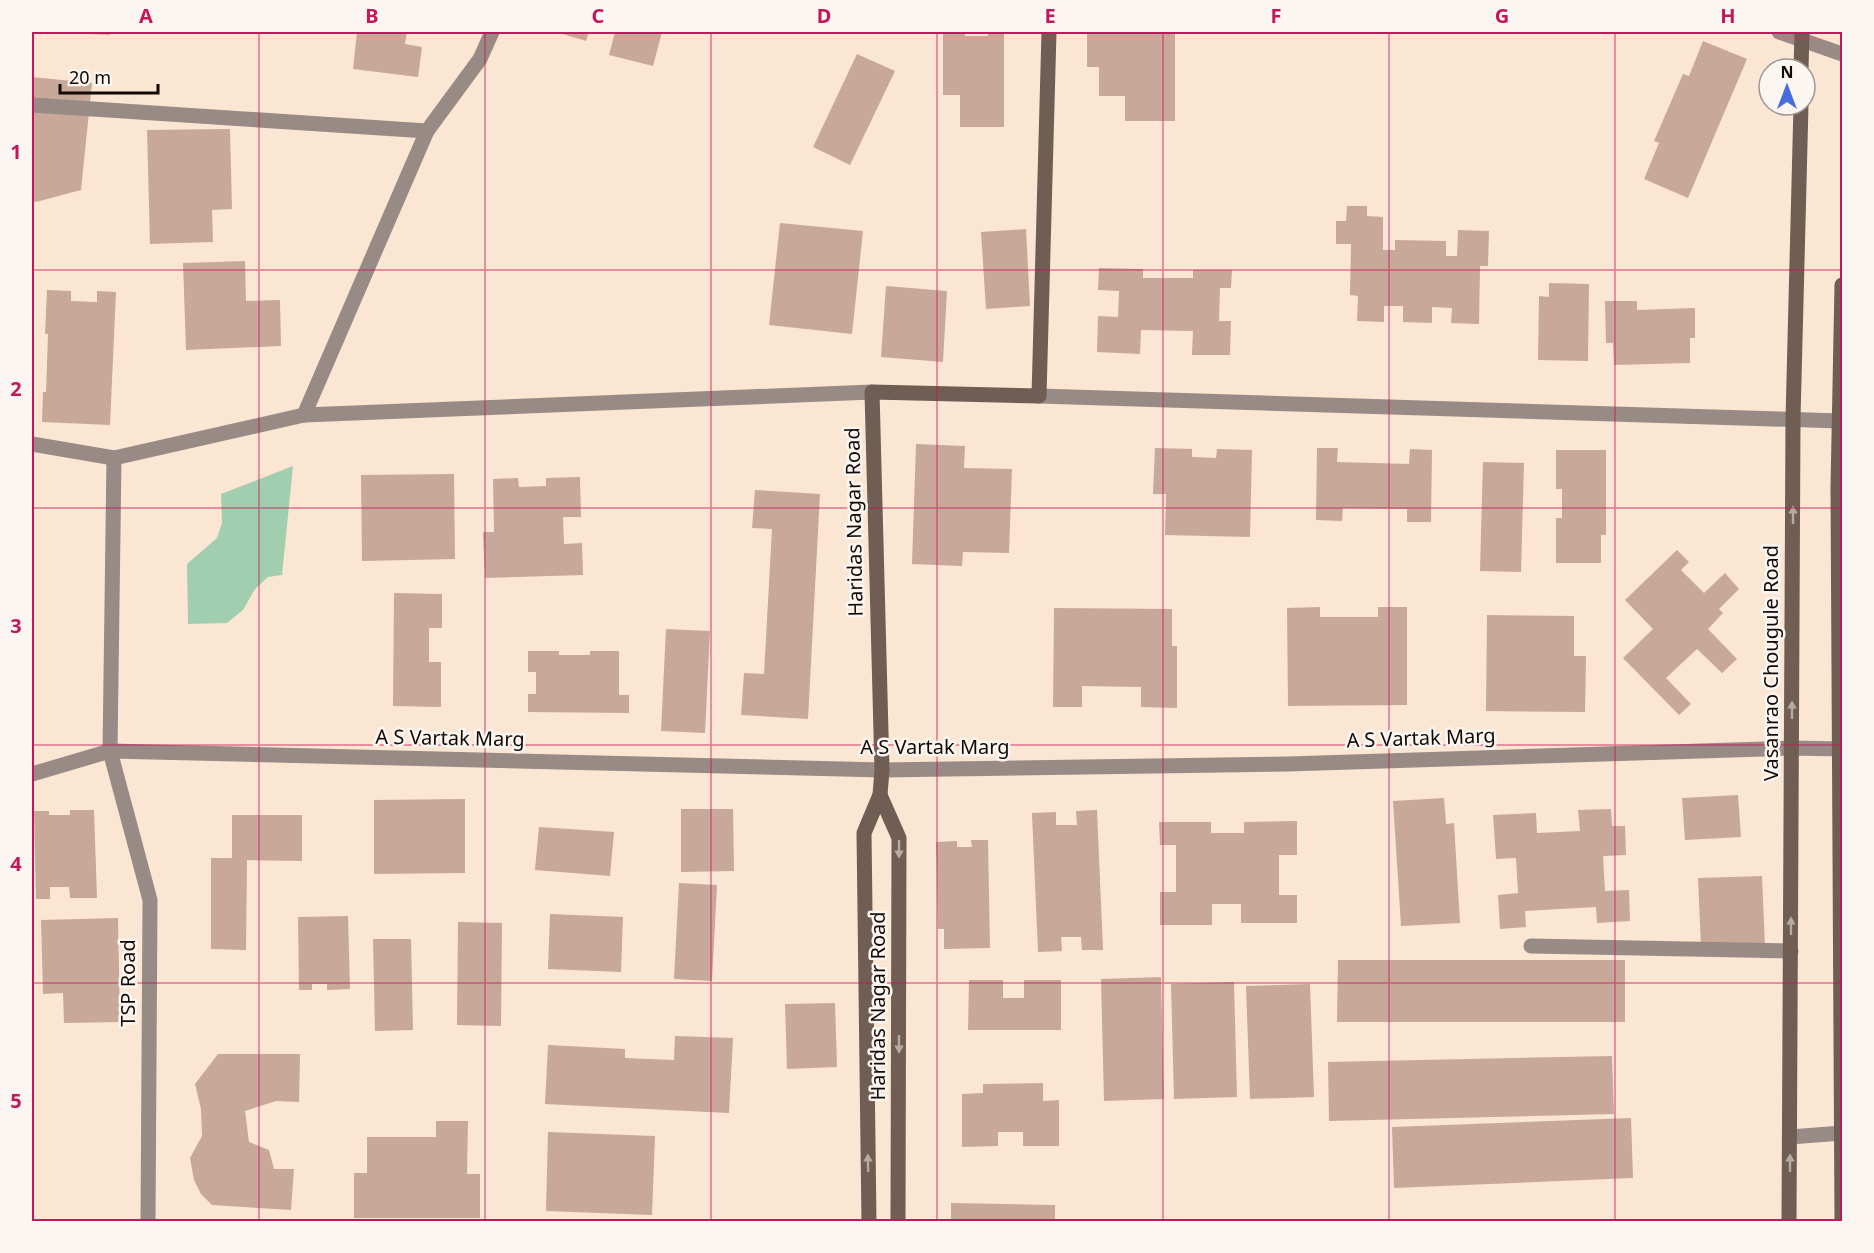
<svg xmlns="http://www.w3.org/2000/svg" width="1874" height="1253" font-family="'Noto Sans',sans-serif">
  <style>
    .green { fill: #a1ceae }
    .building { fill: #c7a899 }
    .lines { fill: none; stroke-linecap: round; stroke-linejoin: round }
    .street { stroke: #988a84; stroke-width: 15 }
    .secondary { stroke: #705d54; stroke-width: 15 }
    .oneway { fill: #b6aaa3 }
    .grid { fill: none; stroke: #c2185b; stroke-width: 1.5; stroke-opacity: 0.55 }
    .labels { text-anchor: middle; stroke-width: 5; stroke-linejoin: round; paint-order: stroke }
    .street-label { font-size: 20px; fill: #120904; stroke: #fcf6f2 }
    .neatline { fill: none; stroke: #c2185b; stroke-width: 2 }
    .grid-label { font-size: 20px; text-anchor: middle; font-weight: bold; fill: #c2185b }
  </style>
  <rect width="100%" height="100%" fill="#fbe6d3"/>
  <path class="green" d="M 293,466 L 282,575 L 268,577 L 255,589 L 243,610 L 227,623 L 188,624 L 187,564 L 217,538 L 222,523 L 221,494 Z"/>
  <g class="building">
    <path d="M 68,32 L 110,32 L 110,35 L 68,33 Z"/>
    <path d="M 357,32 L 407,32 L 405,44 L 422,47 L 418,77 L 353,69 Z"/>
    <path d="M 556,32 L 589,32 L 586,41 Z"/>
    <path d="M 615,32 L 662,32 L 653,66 L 609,55 Z"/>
    <path d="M 943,32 L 965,32 L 965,36 L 988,36 L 988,32 L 1004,32 L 1004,127 L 960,127 L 960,95 L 943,95 Z"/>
    <path d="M 1087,32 L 1175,32 L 1175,121 L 1125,121 L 1125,96 L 1099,96 L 1099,67 L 1087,67 Z"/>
    <path d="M 1703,41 L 1747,59 L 1688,198 L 1644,179 L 1659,143 L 1654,141 L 1683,74 L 1689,76 Z"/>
    <path d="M 857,54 L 895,71 L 850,165 L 813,147 Z"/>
    <path d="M 32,77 L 92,83 L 81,190 L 36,202 L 32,201 Z"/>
    <path d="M 230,129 L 232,209 L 212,210 L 213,242 L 150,244 L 147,130 Z"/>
    <path d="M 1347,206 L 1367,206 L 1367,216 L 1383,217 L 1383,250 L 1395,250 L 1395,240 L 1446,241 L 1446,256 L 1457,256 L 1458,230 L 1489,231 L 1488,266 L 1480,266 L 1479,324 L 1451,323 L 1452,308 L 1432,307 L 1432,323 L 1403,322 L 1403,306 L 1384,306 L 1384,322 L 1357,321 L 1358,296 L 1350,295 L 1351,244 L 1336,244 L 1336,221 L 1346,221 Z"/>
    <path d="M 780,223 L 863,231 L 852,334 L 769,325 Z"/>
    <path d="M 1026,229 L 1030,306 L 986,309 L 981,232 Z"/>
    <path d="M 245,261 L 246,301 L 280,300 L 281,346 L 186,350 L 183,263 Z"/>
    <path d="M 1099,268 L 1143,269 L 1143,278 L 1193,278 L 1193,270 L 1232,270 L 1231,288 L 1220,288 L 1219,321 L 1231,321 L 1230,355 L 1192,355 L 1193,331 L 1141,330 L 1140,354 L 1097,352 L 1098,316 L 1118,317 L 1119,291 L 1098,290 Z"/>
    <path d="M 1549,283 L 1589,284 L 1588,361 L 1538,360 L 1539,296 L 1549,297 Z"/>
    <path d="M 886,286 L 947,291 L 943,362 L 881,357 Z"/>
    <path d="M 47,290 L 71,291 L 71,301 L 97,302 L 97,291 L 116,292 L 110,425 L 42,422 L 43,392 L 46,392 L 48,334 L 45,334 Z"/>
    <path d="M 1605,301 L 1637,301 L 1637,310 L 1695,308 L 1695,338 L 1690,338 L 1690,363 L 1614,365 L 1613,343 L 1606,343 Z"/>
    <path d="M 916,444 L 965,446 L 964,468 L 1012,469 L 1009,553 L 963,552 L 962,566 L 912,564 Z"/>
    <path d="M 1155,448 L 1192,449 L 1192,457 L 1216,458 L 1217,449 L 1252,450 L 1250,537 L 1165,535 L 1166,494 L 1153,494 Z"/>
    <path d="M 1317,448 L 1338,448 L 1337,462 L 1409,464 L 1410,449 L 1432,450 L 1431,522 L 1407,522 L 1407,509 L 1343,508 L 1342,521 L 1316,520 Z"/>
    <path d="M 1556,450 L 1606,450 L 1606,535 L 1601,535 L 1601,563 L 1556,563 L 1556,518 L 1562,518 L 1562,489 L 1556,489 Z"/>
    <path d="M 1483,462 L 1524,463 L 1521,572 L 1480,571 Z"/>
    <path d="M 454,474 L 455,559 L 362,561 L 361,475 Z"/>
    <path d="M 580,477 L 581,517 L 563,517 L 564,544 L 582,543 L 583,575 L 485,578 L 483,532 L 494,532 L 493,479 L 518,478 L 519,487 L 546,486 L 546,478 Z"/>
    <path d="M 755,490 L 820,494 L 808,719 L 741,715 L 744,673 L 764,674 L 772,529 L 752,528 Z"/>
    <path d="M 1677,550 L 1689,562 L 1681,570 L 1704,593 L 1725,573 L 1739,589 L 1719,609 L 1723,613 L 1708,629 L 1737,659 L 1722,673 L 1697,649 L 1666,678 L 1691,704 L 1679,715 L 1623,658 L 1653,629 L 1625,600 Z"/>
    <path d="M 394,593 L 442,594 L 442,628 L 429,628 L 429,662 L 441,662 L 441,707 L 393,706 Z"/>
    <path d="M 1320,607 L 1320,617 L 1378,617 L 1378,607 L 1407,607 L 1407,705 L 1288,706 L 1287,608 Z"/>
    <path d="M 1054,608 L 1172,609 L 1172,646 L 1177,646 L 1177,708 L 1141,707 L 1141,687 L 1082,686 L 1082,707 L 1053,707 Z"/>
    <path d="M 1487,615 L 1574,616 L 1574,656 L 1586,656 L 1585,712 L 1486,711 Z"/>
    <path d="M 666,629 L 710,631 L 705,733 L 661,731 Z"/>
    <path d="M 528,651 L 559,651 L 559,655 L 590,655 L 590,651 L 619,651 L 619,695 L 629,695 L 629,713 L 528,712 L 528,694 L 536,694 L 536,672 L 528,672 Z"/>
    <path d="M 1738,795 L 1741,837 L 1685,840 L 1682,798 Z"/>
    <path d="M 1444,798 L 1446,824 L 1454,823 L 1460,923 L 1401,926 L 1393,801 Z"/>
    <path d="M 465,799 L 465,873 L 374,874 L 374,800 Z"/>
    <path d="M 681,809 L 733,809 L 734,871 L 681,872 Z"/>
    <path d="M 1611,809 L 1612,826 L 1625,826 L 1626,855 L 1603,856 L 1605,891 L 1629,890 L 1630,921 L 1597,923 L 1596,907 L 1525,911 L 1526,927 L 1500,929 L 1498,895 L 1518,893 L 1516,858 L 1496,859 L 1493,815 L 1536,813 L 1537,833 L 1580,831 L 1578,810 Z"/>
    <path d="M 70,810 L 94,810 L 97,898 L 70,898 L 69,887 L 50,887 L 50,899 L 36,899 L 34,811 L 49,811 L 49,815 L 70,815 Z"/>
    <path d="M 1097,810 L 1103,950 L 1082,950 L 1081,937 L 1061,937 L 1062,951 L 1038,952 L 1032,813 L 1056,812 L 1056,825 L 1077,825 L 1076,811 Z"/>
    <path d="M 232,815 L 302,815 L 302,861 L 247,860 L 246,950 L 211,949 L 211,858 L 232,858 Z"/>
    <path d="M 1297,821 L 1297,855 L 1279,855 L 1279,895 L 1297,895 L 1297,923 L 1241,923 L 1241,904 L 1212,904 L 1212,925 L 1160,925 L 1160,892 L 1176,892 L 1176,845 L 1160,845 L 1159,822 L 1211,822 L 1211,833 L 1244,833 L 1244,822 Z"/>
    <path d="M 539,827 L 614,832 L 610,876 L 535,870 Z"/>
    <path d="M 971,840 L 988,840 L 990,948 L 944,949 L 944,929 L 938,929 L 936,842 L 957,841 L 957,847 L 972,847 Z"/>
    <path d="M 1762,876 L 1765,946 L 1701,948 L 1698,878 Z"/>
    <path d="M 679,883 L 717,885 L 712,981 L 674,979 Z"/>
    <path d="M 550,914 L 623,917 L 621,972 L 548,969 Z"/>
    <path d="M 348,916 L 350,989 L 327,990 L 327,984 L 312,984 L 312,990 L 299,990 L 298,917 Z"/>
    <path d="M 118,918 L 120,1022 L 64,1023 L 63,993 L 43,994 L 41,920 Z"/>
    <path d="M 458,922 L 502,923 L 501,1026 L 457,1025 Z"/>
    <path d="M 373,939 L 411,939 L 413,1030 L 375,1031 Z"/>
    <path d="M 1338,960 L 1625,960 L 1625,1022 L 1337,1022 Z"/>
    <path d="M 1161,977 L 1164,1099 L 1104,1101 L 1101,979 Z"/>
    <path d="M 969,980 L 1003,980 L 1003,998 L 1024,998 L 1024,980 L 1061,980 L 1061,1030 L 968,1030 Z"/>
    <path d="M 1234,982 L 1237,1097 L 1174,1099 L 1171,984 Z"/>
    <path d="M 1310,984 L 1314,1097 L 1250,1099 L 1246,986 Z"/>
    <path d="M 835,1003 L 837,1067 L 787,1069 L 785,1004 Z"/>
    <path d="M 675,1036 L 733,1038 L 729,1113 L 545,1104 L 548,1045 L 625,1049 L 625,1058 L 674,1060 Z"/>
    <path d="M 218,1054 L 300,1054 L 299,1102 L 276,1101 L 245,1111 L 249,1142 L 269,1150 L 274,1169 L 294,1169 L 291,1210 L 212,1205 L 201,1194 L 194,1180 L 190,1158 L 202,1136 L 201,1109 L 195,1084 Z"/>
    <path d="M 1612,1056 L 1614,1114 L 1329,1121 L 1328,1062 Z"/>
    <path d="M 1043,1083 L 1043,1101 L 1059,1100 L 1059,1146 L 1023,1146 L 1023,1132 L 998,1132 L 998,1146 L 962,1147 L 962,1094 L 983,1093 L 983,1084 Z"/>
    <path d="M 1631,1118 L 1633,1178 L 1394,1188 L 1392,1127 Z"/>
    <path d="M 436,1121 L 468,1121 L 467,1174 L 480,1174 L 480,1218 L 354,1218 L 354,1173 L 367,1173 L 367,1137 L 436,1137 Z"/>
    <path d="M 548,1132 L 655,1136 L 652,1215 L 546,1211 Z"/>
    <path d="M 951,1203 L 1055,1205 L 1055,1222 L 951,1222 Z"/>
  </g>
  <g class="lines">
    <g class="street">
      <path d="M 1779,32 L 1842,54"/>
      <path d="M 32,105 L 427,131 L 480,59 L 492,32"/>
      <path d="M 1039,396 L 1840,421"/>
      <path d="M 304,415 L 427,131"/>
      <path d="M 32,444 L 114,458 L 110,751 L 150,900 L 148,1222"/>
      <path d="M 114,458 L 304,415 L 872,392"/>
      <path d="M 32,774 L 110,751 L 882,770 L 1288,764 L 1792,748 L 1842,749"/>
      <path d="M 1531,946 L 1791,951"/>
      <path d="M 1790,1137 L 1842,1133"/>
    </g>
    <g class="secondary">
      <path d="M 1801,69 L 1802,32"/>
      <path d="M 880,795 L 899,838 L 898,1222"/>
      <path d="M 869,1222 L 864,833 L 880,795 L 882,770 L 872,392 L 1039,396 L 1049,32"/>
      <path d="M 1789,1222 L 1793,419 L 1801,105"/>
      <path d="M 1842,1222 L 1838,487 L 1842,285"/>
    </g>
  </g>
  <defs><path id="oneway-solid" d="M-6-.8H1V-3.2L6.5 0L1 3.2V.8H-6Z" transform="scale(1.5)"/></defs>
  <g class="oneway">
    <use href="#oneway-solid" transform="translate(1793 515) rotate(-90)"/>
    <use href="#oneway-solid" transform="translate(1792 710) rotate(-90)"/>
    <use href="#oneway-solid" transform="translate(899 849) rotate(90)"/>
    <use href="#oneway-solid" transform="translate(1791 926) rotate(-90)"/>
    <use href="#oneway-solid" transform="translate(899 1044) rotate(90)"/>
    <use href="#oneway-solid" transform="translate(868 1163) rotate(-91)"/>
    <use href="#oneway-solid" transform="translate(1790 1163) rotate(-90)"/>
  </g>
  <path class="grid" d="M 259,32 L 259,1222M 485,32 L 485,1222M 711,32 L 711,1222M 937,32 L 937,1222M 1163,32 L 1163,1222M 1389,32 L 1389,1222M 1615,32 L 1615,1222M 32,270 L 1842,270M 32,508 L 1842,508M 32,745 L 1842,745M 32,983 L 1842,983"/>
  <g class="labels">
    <g class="street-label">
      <text transform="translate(854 522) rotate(-91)" y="7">Haridas Nagar Road</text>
      <text transform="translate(1771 663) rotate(-90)" y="7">Vasanrao Chougule Road</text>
      <text transform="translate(450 738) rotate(1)" y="7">A S Vartak Marg</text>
      <text transform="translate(1421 738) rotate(-2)" y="7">A S Vartak Marg</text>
      <text x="935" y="754">A S Vartak Marg</text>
      <text transform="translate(128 983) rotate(-90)" y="7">TSP Road</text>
      <text transform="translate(878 1006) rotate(-90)" y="7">Haridas Nagar Road</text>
    </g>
  </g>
  <rect width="1874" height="1253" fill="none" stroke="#fcf6f2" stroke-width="66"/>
  <g transform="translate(1787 87)"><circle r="28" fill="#fcf6f2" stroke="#9e9793" stroke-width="1.5"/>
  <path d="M0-4.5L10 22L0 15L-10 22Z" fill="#476cdf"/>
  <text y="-9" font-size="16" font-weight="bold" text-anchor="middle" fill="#120904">N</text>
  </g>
  <path d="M60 84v9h98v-9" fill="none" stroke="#120904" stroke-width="3"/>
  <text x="69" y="84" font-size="18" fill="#120904" stroke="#fcf6f2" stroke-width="4.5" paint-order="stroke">20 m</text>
  <rect x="33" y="33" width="1808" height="1187" class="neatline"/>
  <g class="grid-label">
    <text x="146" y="23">A</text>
    <text x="372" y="23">B</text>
    <text x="598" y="23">C</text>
    <text x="824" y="23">D</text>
    <text x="1050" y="23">E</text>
    <text x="1276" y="23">F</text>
    <text x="1502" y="23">G</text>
    <text x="1728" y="23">H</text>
    <text x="16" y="159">1</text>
    <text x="16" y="396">2</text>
    <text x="16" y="633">3</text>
    <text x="16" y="871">4</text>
    <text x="16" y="1108">5</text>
  </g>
</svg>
